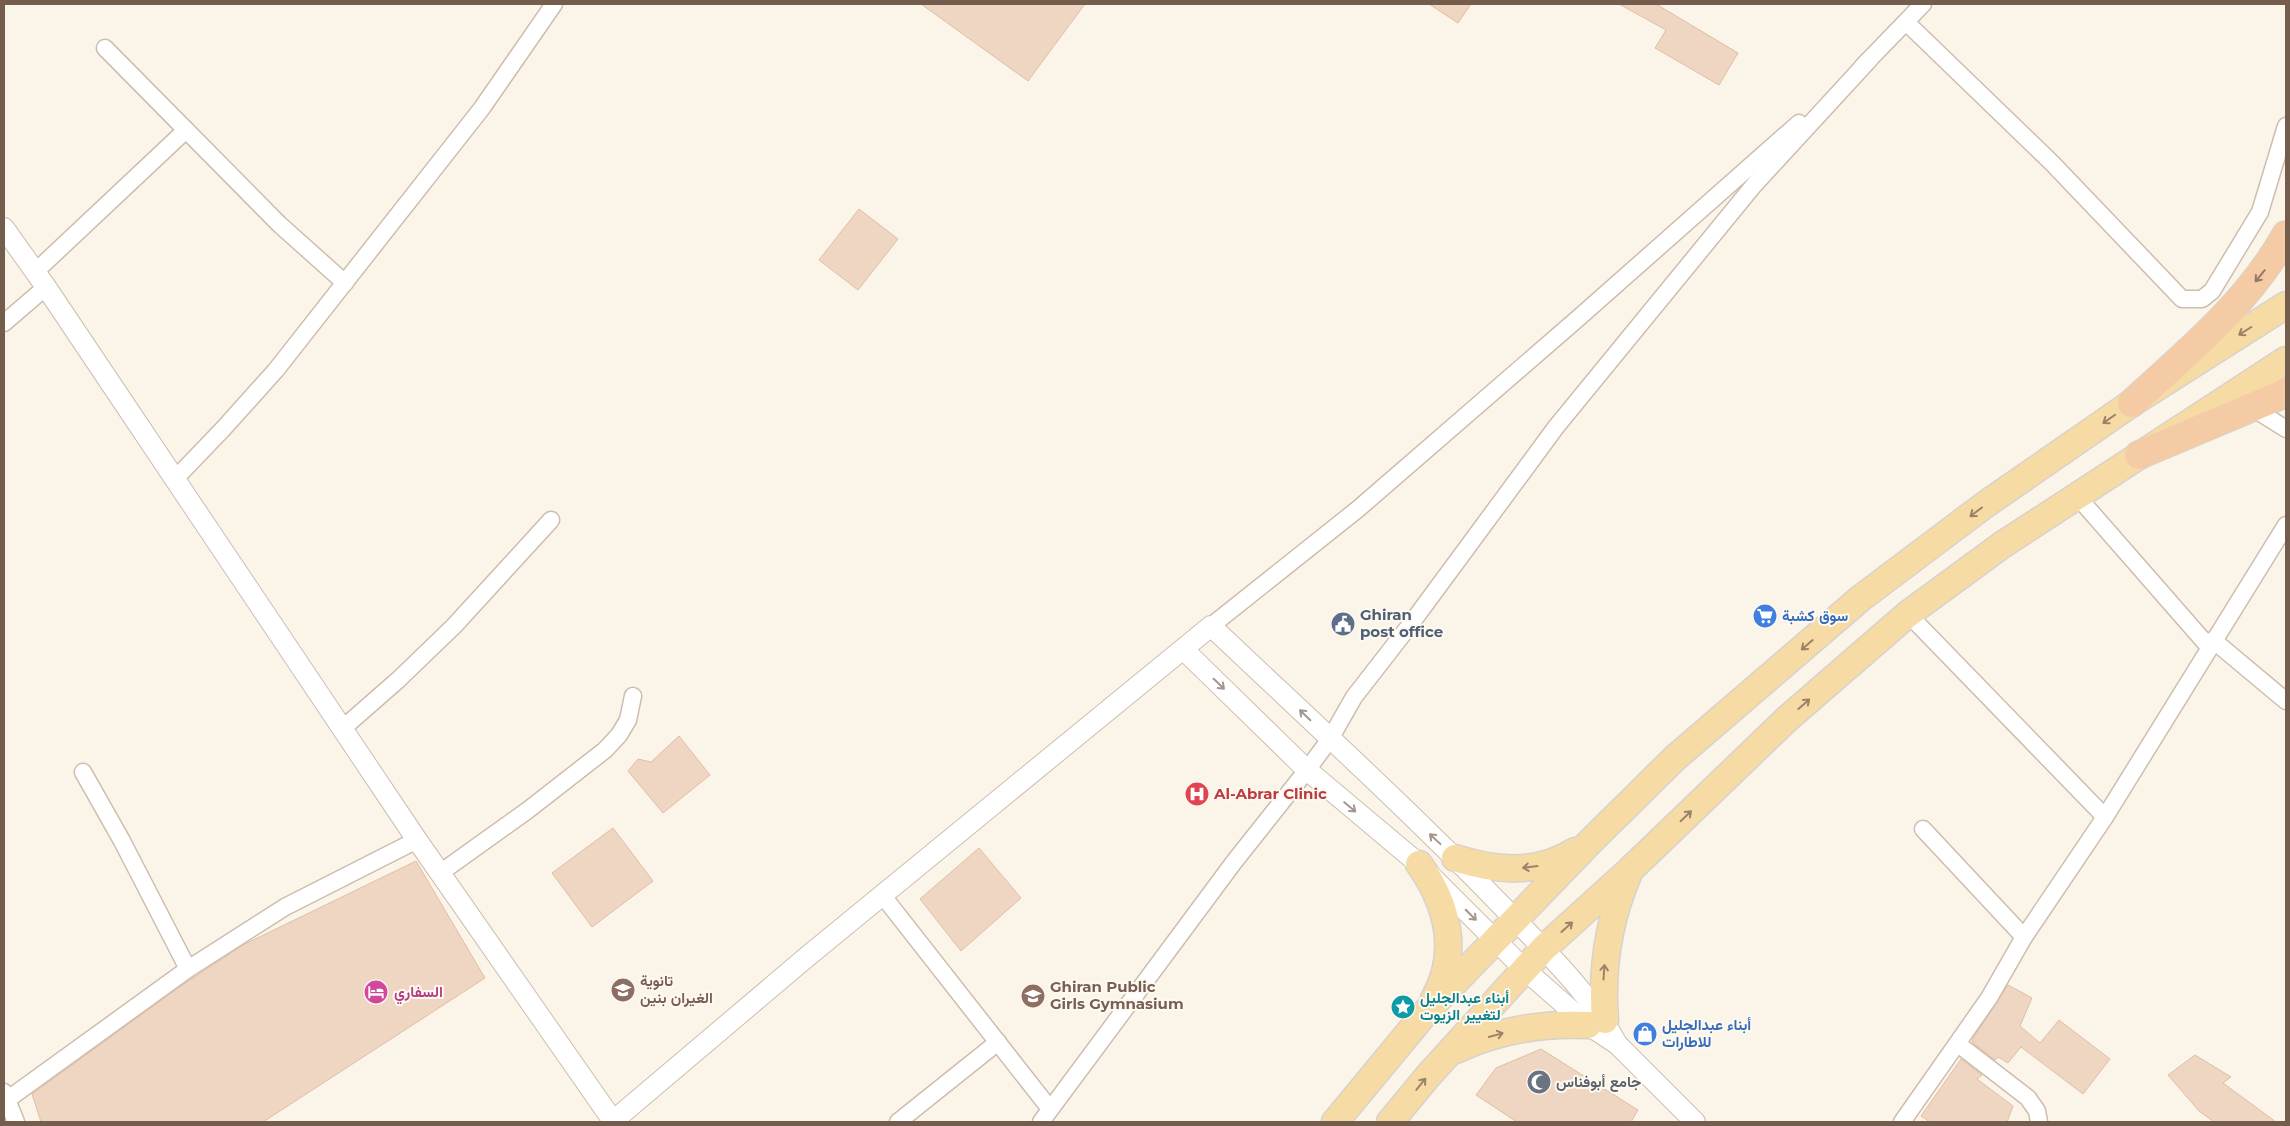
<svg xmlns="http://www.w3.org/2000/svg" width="2290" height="1126" font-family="Montserrat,Vazirmatn,sans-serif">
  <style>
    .building { fill: #efd6c2; stroke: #e1bda3 }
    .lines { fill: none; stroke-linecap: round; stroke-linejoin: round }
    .minor-casing { stroke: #cdbdaf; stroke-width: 19 }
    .tertiary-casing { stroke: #cdbdaf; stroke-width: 22 }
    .primary-casing { stroke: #d8d2cd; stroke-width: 29 }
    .trunk-casing { stroke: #d8d2cd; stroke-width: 30 }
    .minor { stroke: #fff; stroke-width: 16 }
    .tertiary { stroke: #fff; stroke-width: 20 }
    .primary { stroke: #f6dba5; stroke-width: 26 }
    .trunk { stroke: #f4cba4; stroke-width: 28 }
    .oneway { stroke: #957864 }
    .oneway2 { stroke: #9c8368 }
    .oneway3 { stroke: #a5968c }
    .labels { text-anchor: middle; stroke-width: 4; stroke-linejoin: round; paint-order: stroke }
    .service-label { font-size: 15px; font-weight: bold; fill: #4e5e75; stroke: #fef9ef; text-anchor: start }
    .shop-label { font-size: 15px; font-weight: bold; fill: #366cbe; stroke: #fef9ef; text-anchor: start }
    .health-label { font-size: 15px; font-weight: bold; fill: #be3a42; stroke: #fef9ef; text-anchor: start }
    .education-label { font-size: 15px; font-weight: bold; fill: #785e54; stroke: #fef9ef; text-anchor: start }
    .hotel-label { font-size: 15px; font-weight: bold; fill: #b23c85; stroke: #fef9ef; text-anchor: start }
    .culture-label { font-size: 15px; font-weight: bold; fill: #0d838f; stroke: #fef9ef; text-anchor: start }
    .worship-label { font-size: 15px; font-weight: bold; fill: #5b616d; stroke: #fef9ef; text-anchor: start }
  </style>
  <rect width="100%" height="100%" fill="#fbf5e9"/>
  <g class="building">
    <path d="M 921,4 L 1085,4 L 1028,81 Z"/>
    <path d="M 1429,4 L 1471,4 L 1458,23 Z"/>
    <path d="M 1619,4 L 1656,4 L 1738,53 L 1719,85 L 1655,48 L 1666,30 Z"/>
    <path d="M 859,209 L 898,239 L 858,290 L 819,260 Z"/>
    <path d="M 679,736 L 710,775 L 663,813 L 628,771 L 638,759 L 651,762 Z"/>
    <path d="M 613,828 L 653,881 L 592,927 L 552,873 Z"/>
    <path d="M 979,848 L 1021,898 L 961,951 L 920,899 Z"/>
    <path d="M 416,861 L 485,978 L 263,1122 L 41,1122 L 32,1094 L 178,988 L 243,945 Z"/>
    <path d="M 2008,985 L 2032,998 L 2020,1026 L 2040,1043 L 2059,1020 L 2110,1059 L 2083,1094 L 2021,1047 L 2008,1063 L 1998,1057 L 1995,1060 L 1973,1043 L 1972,1040 Z"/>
    <path d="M 1541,1049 L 1638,1110 L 1631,1122 L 1517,1122 L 1476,1095 L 1496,1068 Z"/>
    <path d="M 2195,1055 L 2231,1077 L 2223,1083 L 2276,1122 L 2214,1122 L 2199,1111 L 2168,1075 Z"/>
    <path d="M 1961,1059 L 1982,1075 L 1977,1079 L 2013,1106 L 2007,1122 L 1930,1122 L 1921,1116 Z"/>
  </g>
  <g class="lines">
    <defs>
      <g id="minor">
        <path d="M 1906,22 L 2052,163 L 2182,299 L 2202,299 L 2212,291 L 2260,212 L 2286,126"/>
        <path d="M 105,48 L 279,224 L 345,283"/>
        <path d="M 1862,67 L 1923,4"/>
        <path d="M 35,272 L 186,130"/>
        <path d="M 4,323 L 46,287"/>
        <path d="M 2251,407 L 2286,429"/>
        <path d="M 175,479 L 223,429 L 276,370 L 482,108 L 554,4"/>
        <path d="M 2077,496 L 2209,647"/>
        <path d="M 1908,614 L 2105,817"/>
        <path d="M 1211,626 L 1358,509 L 1575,321 L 1799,123"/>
        <path d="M 2213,640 L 2286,701"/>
        <path d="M 342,729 L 398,680 L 454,626 L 551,520"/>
        <path d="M 83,772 L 122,841 L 188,969"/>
        <path d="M 1923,829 L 2024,937"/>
        <path d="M 440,873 L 528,810 L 605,750 L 619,735 L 628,720 L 633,696"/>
        <path d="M 883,896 L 1050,1109"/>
        <path d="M 1958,1044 L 2028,1098 L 2037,1111 L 2039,1122"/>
        <path d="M 4,1092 L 16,1122"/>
        <path d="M 4,1102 L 188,969 L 285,907 L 417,840"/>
        <path d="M 898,1122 L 998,1042"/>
        <path d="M 1041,1122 L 1234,862 L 1307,770 L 1330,739 L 1354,697 L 1410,625 L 1556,427 L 1754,185 L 1869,60"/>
        <path d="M 1902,1122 L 1989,998 L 2024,937 L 2105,817 L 2286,525"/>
      </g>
      <g id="tertiary">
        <path d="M 4,228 L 46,287 L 417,840 L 613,1121"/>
        <path d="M 1184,650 L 1307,770 L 1419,864 L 1524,969 L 1588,1025 L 1617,1044 L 1695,1122"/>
        <path d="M 612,1122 L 808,956 L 1211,626 C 1308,718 1408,809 1501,905 C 1542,948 1589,991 1617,1044"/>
      </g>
      <g id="primary">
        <path d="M 1455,858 C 1496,871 1537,875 1575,851"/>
        <path d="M 1419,864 C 1448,905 1460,953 1434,999"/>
        <path d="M 1605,1020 C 1601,969 1608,922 1628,875"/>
        <path d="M 1456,1050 C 1498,1030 1542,1023 1588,1025"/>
        <path d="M 1335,1122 L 1426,1012 L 1590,842 L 1675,758 L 1861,598 L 1986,504 L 2132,403 L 2286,305"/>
        <path d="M 1390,1122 L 1428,1076 L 1544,948 L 1629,871 L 1787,719 L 1908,614 L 2002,545 L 2286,360"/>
      </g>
      <g id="trunk">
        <path d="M 2132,403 C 2189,351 2248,303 2286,235"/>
        <path d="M 2139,455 L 2286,393"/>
      </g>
    </defs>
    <use href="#minor" class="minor-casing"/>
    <use href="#tertiary" class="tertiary-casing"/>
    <use href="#primary" class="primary-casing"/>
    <use href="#trunk" class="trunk-casing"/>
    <use href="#minor" class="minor"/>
    <use href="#tertiary" class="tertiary"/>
    <use href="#primary" class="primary"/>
    <use href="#trunk" class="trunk"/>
  </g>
  <defs><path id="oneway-shaft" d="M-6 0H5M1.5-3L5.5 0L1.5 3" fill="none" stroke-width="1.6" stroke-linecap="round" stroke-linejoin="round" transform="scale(1.25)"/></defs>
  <use class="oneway" href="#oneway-shaft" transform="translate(2260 276) rotate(129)"/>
  <g class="oneway2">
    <use href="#oneway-shaft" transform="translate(2245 331) rotate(148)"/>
    <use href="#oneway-shaft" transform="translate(2109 419) rotate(145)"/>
    <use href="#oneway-shaft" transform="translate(1976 512) rotate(143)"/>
    <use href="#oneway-shaft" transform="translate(1807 645) rotate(139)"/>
    <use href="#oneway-shaft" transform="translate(1804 704) rotate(-41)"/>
    <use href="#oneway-shaft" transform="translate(1686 816) rotate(-44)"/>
    <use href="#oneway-shaft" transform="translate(1530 867) rotate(173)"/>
    <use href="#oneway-shaft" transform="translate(1567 927) rotate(-42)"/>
    <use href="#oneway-shaft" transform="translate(1604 972) rotate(-86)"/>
    <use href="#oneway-shaft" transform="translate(1496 1035) rotate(-15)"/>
    <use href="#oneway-shaft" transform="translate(1421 1084) rotate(-51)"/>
  </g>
  <g class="oneway3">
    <use href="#oneway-shaft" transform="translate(1219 684) rotate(44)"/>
    <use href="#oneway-shaft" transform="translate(1305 715) rotate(-136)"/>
    <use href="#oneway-shaft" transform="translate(1350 807) rotate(40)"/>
    <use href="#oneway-shaft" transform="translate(1435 839) rotate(-137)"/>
    <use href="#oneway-shaft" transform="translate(1471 915) rotate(45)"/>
  </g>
  <defs>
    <symbol id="supermarket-disc" viewBox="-11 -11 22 22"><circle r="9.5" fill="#3f7fe0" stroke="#fef9ef"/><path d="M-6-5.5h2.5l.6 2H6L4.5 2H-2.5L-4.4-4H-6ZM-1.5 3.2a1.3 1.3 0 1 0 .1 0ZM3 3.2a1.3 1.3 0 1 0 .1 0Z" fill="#fff"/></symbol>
    <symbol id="civic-disc" viewBox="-11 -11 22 22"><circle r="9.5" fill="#5c6f8a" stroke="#fef9ef"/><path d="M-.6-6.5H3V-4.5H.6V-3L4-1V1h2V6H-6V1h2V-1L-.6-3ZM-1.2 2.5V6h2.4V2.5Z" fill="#fff"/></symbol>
    <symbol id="hospital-disc" viewBox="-11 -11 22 22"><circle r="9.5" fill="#e0444e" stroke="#fef9ef"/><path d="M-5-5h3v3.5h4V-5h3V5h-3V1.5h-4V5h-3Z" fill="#fff"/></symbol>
    <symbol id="school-disc" viewBox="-11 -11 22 22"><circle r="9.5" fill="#8d6e63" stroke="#fef9ef"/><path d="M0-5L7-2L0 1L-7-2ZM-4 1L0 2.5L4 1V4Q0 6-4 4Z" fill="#fff"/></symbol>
    <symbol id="hotel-disc" viewBox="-11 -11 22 22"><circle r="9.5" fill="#d1479c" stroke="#fef9ef"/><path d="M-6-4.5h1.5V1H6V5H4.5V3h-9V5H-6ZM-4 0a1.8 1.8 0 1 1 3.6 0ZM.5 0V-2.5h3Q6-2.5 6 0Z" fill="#fff"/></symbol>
    <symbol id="sight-disc" viewBox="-11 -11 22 22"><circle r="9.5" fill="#0f9aa8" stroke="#fef9ef"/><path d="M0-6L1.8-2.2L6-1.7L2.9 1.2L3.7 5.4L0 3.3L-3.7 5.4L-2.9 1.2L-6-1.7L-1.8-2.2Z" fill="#fff"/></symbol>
    <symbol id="shop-disc" viewBox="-11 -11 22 22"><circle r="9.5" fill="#3f7fe0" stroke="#fef9ef"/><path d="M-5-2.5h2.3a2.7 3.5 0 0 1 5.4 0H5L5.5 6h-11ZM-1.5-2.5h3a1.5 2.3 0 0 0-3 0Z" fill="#fff"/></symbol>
    <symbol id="mosque-disc" viewBox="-11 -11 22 22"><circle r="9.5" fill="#6b7280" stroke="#fef9ef"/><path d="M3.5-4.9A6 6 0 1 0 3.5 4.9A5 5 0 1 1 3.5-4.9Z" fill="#fff"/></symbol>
  </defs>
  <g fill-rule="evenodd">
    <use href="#supermarket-disc" x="1751" y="602" width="28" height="28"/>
    <use href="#civic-disc" x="1329" y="610" width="28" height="28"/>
    <use href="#hospital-disc" x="1183" y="780" width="28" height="28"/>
    <use href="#school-disc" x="609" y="976" width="28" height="28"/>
    <use href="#hotel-disc" x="362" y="978" width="28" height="28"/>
    <use href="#school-disc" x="1019" y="982" width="28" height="28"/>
    <use href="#sight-disc" x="1389" y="993" width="28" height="28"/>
    <use href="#shop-disc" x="1631" y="1020" width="28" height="28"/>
    <use href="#mosque-disc" x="1525" y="1068" width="28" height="28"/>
  </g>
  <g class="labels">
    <g class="service-label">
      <text x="1360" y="620">Ghiran<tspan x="1360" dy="17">post office</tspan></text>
    </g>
    <g class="shop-label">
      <text x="1782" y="621">سوق كشبة</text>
      <text x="1662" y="1030">أبناء عبدالجليل<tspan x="1662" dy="17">للاطارات</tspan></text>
    </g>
    <g class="health-label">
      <text x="1214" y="799">Al-Abrar Clinic</text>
    </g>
    <g class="education-label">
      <text x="640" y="986">تانوية<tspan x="640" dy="17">الغيران بنين</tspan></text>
      <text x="1050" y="992">Ghiran Public<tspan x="1050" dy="17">Girls Gymnasium</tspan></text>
    </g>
    <g class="hotel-label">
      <text x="394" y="997">السفاري</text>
    </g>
    <g class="culture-label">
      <text x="1420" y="1003">أبناء عبدالجليل<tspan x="1420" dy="17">لتغيير الزيوت</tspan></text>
    </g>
    <g class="worship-label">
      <text x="1556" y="1087">جامع أبوفناس</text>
    </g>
  </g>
  <rect width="2290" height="1126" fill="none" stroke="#755d4e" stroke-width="10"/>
</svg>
